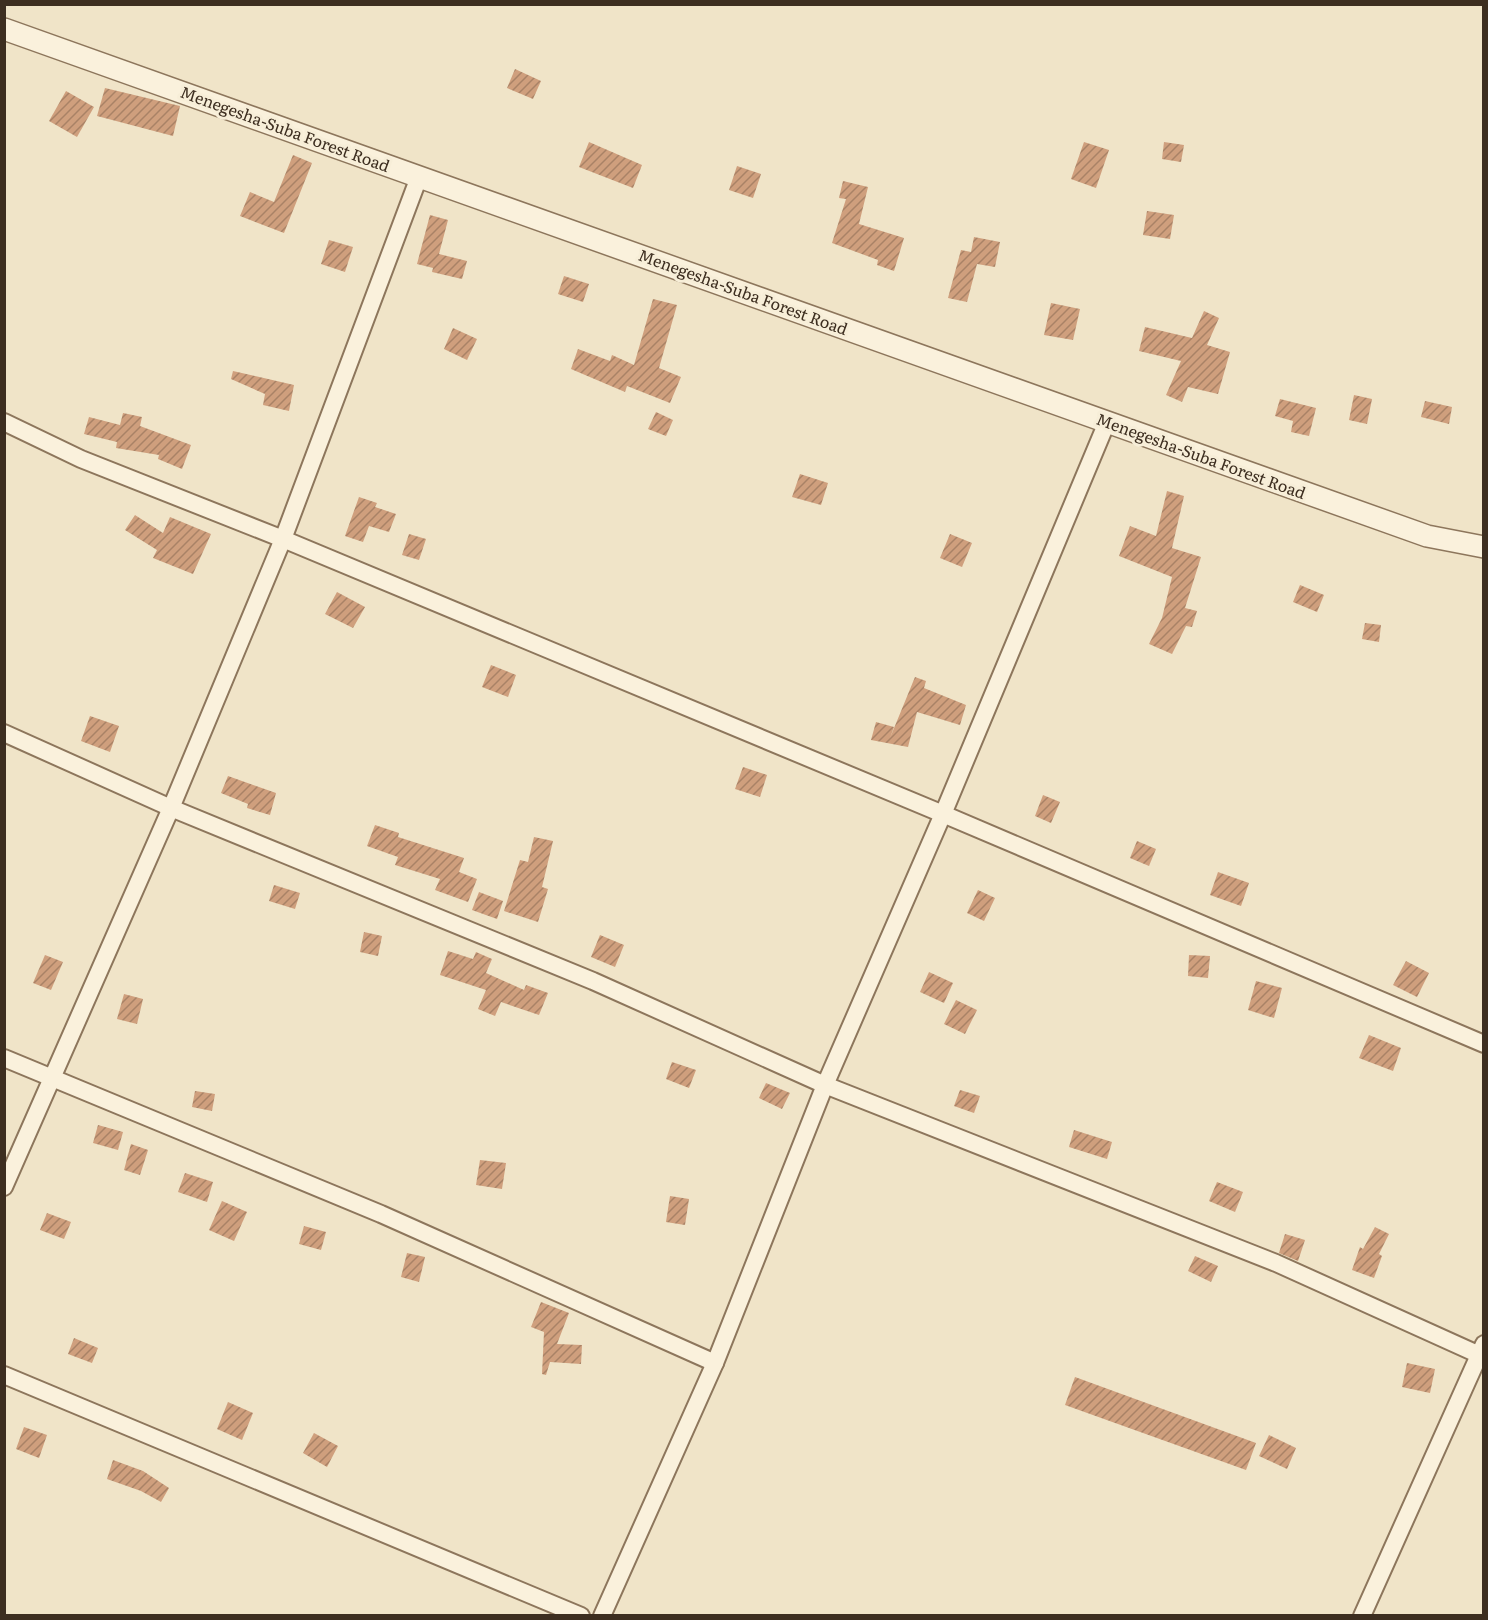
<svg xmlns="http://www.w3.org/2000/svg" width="1488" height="1620" font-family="Literata,serif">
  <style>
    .building { fill: url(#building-hatch) }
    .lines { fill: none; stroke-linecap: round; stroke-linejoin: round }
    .minor-casing { stroke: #8d765c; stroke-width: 20 }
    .tertiary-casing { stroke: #8d765c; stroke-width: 24 }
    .minor { stroke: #faf1dc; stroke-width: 16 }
    .tertiary { stroke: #faf1dc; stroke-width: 21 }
    .labels { text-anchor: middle; stroke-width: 6; stroke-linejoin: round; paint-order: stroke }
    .street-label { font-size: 16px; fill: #3d2e20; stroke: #f7eed8 }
  </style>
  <defs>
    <pattern id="building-hatch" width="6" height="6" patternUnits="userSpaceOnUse" patternTransform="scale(1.5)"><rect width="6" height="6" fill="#cf9f7d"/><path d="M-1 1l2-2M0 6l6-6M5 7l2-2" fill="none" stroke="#a98266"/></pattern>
  </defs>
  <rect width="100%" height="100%" fill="#f0e4c8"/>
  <g class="building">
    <path d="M 515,69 L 541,81 L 533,99 L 507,88 Z"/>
    <path d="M 105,88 L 180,106 L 173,136 L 97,116 Z"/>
    <path d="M 66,91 L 94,107 L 77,137 L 49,121 Z"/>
    <path d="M 589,142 L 642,165 L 633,188 L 579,167 Z"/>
    <path d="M 1084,142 L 1109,150 L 1096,188 L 1071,179 Z"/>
    <path d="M 1164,142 L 1184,145 L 1181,162 L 1162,159 Z"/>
    <path d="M 293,155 L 312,163 L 284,233 L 240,216 L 250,192 L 274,202 Z"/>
    <path d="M 737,166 L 761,174 L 753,198 L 729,190 Z"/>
    <path d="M 843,181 L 868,187 L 859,224 L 904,238 L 894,271 L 877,265 L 878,260 L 832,243 L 846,199 L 839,198 Z"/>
    <path d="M 1147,211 L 1174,215 L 1170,239 L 1143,235 Z"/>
    <path d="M 430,215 L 448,220 L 439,254 L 467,261 L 462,279 L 432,272 L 433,268 L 417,264 Z"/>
    <path d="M 974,237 L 1000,242 L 995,267 L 977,264 L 967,302 L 948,298 L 961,250 L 971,252 Z"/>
    <path d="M 329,240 L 353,247 L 345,272 L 321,264 Z"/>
    <path d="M 564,276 L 589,284 L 583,302 L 558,294 Z"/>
    <path d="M 653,299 L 677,305 L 659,368 L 681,377 L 670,403 L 627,386 L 625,392 L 571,369 L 578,349 L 610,361 L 612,355 L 634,365 Z"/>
    <path d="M 1051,303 L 1080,309 L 1073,340 L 1044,335 Z"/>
    <path d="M 1204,311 L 1219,318 L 1207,345 L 1230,352 L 1218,394 L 1188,387 L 1182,402 L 1166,395 L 1181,361 L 1139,351 L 1145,327 L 1192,338 Z"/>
    <path d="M 453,328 L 477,339 L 467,360 L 444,349 Z"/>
    <path d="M 233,371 L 294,385 L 289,411 L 263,405 L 265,394 L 231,379 Z"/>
    <path d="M 1354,395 L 1372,399 L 1367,424 L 1349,420 Z"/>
    <path d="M 1280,399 L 1316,408 L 1309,436 L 1291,432 L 1293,421 L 1275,416 Z"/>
    <path d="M 1425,401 L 1452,407 L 1449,424 L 1421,417 Z"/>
    <path d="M 656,412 L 673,420 L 666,436 L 648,429 Z"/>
    <path d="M 123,413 L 142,417 L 140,426 L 191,445 L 182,469 L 158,459 L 159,455 L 116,448 L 117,442 L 84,434 L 89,417 L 120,425 Z"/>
    <path d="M 800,474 L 828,483 L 821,505 L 792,497 Z"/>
    <path d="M 1167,491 L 1184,496 L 1172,548 L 1201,557 L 1185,608 L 1197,611 L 1192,627 L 1186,626 L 1172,654 L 1149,644 L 1162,618 L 1172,577 L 1119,556 L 1130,526 L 1156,536 Z"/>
    <path d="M 359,497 L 377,503 L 375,507 L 396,514 L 389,532 L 369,526 L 363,542 L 345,536 Z"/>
    <path d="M 135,515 L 163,533 L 170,517 L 211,534 L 193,574 L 153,558 L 157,550 L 125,530 Z"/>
    <path d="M 409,534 L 426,539 L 419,560 L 402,555 Z"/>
    <path d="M 950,534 L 972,543 L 962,567 L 940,558 Z"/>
    <path d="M 1300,585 L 1324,595 L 1317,612 L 1293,602 Z"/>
    <path d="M 337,592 L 365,607 L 353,628 L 325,614 Z"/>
    <path d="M 1365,623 L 1381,625 L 1379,642 L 1362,639 Z"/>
    <path d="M 491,665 L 516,675 L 508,697 L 482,687 Z"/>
    <path d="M 915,677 L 926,681 L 924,688 L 966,705 L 960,725 L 917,712 L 908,747 L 871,740 L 876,722 L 894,727 L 890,738 Z"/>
    <path d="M 90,716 L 119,726 L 110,752 L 81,741 Z"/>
    <path d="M 743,767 L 767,775 L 760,797 L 735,789 Z"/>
    <path d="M 228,776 L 276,793 L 270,815 L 247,808 L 248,804 L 221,793 Z"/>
    <path d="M 1043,795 L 1060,802 L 1051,823 L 1035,816 Z"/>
    <path d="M 375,825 L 399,833 L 398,837 L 464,858 L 459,872 L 477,879 L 468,902 L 435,890 L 440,879 L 395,865 L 398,857 L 367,846 Z"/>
    <path d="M 534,837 L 553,841 L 542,887 L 548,889 L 538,922 L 504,911 L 520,860 L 528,862 Z"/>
    <path d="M 1137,841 L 1156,849 L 1149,866 L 1130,858 Z"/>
    <path d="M 1218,872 L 1249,883 L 1241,906 L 1210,895 Z"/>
    <path d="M 274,885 L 300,893 L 295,909 L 269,901 Z"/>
    <path d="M 978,890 L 995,898 L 984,921 L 967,913 Z"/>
    <path d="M 479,892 L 503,901 L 497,919 L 472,910 Z"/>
    <path d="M 364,932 L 382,936 L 378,956 L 360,952 Z"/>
    <path d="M 600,935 L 624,945 L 615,967 L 591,957 Z"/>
    <path d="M 448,951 L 473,959 L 476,952 L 492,959 L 486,973 L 524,990 L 526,985 L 548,993 L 539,1015 L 501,1002 L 495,1016 L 478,1009 L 486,990 L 440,975 Z"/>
    <path d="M 45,955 L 63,962 L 51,990 L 33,983 Z"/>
    <path d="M 1189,955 L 1210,956 L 1208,978 L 1188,976 Z"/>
    <path d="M 1406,961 L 1429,973 L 1417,997 L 1393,985 Z"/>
    <path d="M 929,972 L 953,983 L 944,1003 L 920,992 Z"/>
    <path d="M 1256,981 L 1282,988 L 1274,1018 L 1248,1010 Z"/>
    <path d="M 124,994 L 143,999 L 137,1024 L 117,1019 Z"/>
    <path d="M 956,1000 L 977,1010 L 965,1034 L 944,1024 Z"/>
    <path d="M 1369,1035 L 1401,1048 L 1393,1071 L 1359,1058 Z"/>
    <path d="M 672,1062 L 696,1070 L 689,1088 L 666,1079 Z"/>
    <path d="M 766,1083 L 790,1093 L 782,1109 L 759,1098 Z"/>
    <path d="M 960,1090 L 980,1096 L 974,1113 L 954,1106 Z"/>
    <path d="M 195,1091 L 215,1094 L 212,1111 L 192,1107 Z"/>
    <path d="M 98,1125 L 123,1132 L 118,1150 L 93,1143 Z"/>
    <path d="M 1074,1130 L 1112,1142 L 1107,1159 L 1069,1147 Z"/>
    <path d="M 131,1144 L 148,1150 L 140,1175 L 124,1170 Z"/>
    <path d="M 480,1160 L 506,1163 L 502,1189 L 476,1185 Z"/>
    <path d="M 185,1173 L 213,1182 L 207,1202 L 178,1192 Z"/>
    <path d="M 1217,1182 L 1243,1192 L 1235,1212 L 1209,1201 Z"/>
    <path d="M 670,1196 L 689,1199 L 685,1225 L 666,1222 Z"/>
    <path d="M 222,1201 L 247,1212 L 234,1241 L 209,1230 Z"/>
    <path d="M 47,1213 L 71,1222 L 64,1239 L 40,1230 Z"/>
    <path d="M 304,1226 L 326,1232 L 321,1250 L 299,1244 Z"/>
    <path d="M 1375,1227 L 1389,1234 L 1379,1254 L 1382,1256 L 1374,1278 L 1352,1270 L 1360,1247 L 1363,1249 Z"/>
    <path d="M 1285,1234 L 1305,1240 L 1298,1261 L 1279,1253 Z"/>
    <path d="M 407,1253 L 425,1257 L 419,1282 L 401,1277 Z"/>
    <path d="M 1195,1256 L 1218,1266 L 1211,1282 L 1188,1271 Z"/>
    <path d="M 541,1302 L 569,1313 L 557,1344 L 582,1345 L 581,1364 L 550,1362 L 546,1375 L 542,1374 L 544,1332 L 531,1327 Z"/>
    <path d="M 74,1338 L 98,1348 L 92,1363 L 68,1354 Z"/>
    <path d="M 1407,1363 L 1435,1369 L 1430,1393 L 1402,1387 Z"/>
    <path d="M 1075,1377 L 1256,1443 L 1246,1470 L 1065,1405 Z"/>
    <path d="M 228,1402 L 253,1413 L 242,1440 L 217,1429 Z"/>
    <path d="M 24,1427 L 47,1435 L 39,1458 L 16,1449 Z"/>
    <path d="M 314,1433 L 338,1446 L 327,1467 L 303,1453 Z"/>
    <path d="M 1269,1435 L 1296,1448 L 1287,1469 L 1259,1456 Z"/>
    <path d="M 113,1460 L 143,1471 L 169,1488 L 161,1502 L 141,1491 L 107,1479 Z"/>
  </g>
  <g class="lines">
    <defs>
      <g id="minor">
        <path d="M 4,422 L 81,459 L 283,539 L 943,814 L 1484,1044"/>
        <path d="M 4,733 L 171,808 L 593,981 L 825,1085 L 1276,1263 L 1484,1357"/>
        <path d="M 4,1058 L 381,1214 L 715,1363"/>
        <path d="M 4,1187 L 171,808 L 283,539 L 419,177"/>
        <path d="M 4,1375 L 581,1616"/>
        <path d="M 602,1616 L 715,1363 L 825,1085 L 943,814 L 1107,422"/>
        <path d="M 1362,1616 L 1484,1344"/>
      </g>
      <path id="tertiary" d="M 4,29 L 1427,536 L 1484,547"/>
    </defs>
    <use href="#minor" class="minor-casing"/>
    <use href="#tertiary" class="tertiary-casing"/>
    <use href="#minor" class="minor"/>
    <use href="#tertiary" class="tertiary"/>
  </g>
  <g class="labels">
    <g class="street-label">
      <text transform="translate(285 129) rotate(20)" y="6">Menegesha-Suba Forest Road</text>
      <text transform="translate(743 292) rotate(20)" y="6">Menegesha-Suba Forest Road</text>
      <text transform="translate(1201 456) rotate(20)" y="6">Menegesha-Suba Forest Road</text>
    </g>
  </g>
  <rect width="1488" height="1620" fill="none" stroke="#3d2e20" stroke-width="12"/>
</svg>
